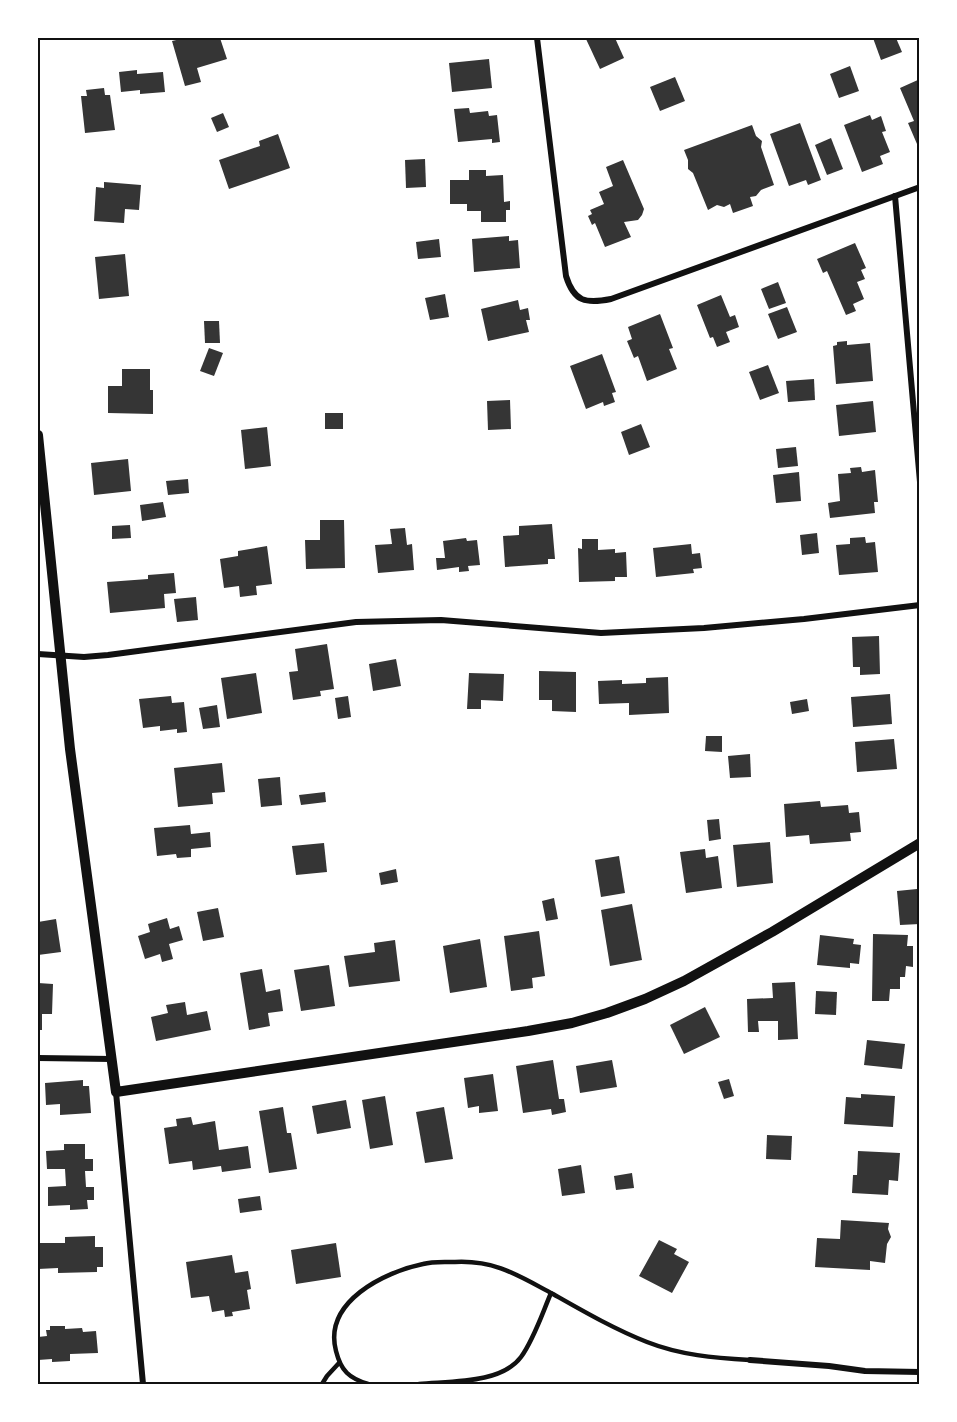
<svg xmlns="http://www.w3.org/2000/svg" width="957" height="1422" font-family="'Source Sans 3',sans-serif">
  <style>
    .building { fill: #353535 }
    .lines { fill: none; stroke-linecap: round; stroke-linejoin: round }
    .service { stroke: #111; stroke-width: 4.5 }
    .minor { stroke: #111; stroke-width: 6 }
    .tertiary { stroke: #111; stroke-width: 10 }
    .neatline { fill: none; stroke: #111; stroke-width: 2 }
  </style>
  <rect width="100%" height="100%" fill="#fff"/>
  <g class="building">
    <path d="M 185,38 L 220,38 L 227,59 L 197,68 L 201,82 L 185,86 L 172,41 Z"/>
    <path d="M 590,38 L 615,38 L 624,58 L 600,69 L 586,39 Z"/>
    <path d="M 873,38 L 896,38 L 902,52 L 881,60 Z"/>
    <path d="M 489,59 L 492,88 L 452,92 L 449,63 Z"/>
    <path d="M 850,66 L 859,91 L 839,98 L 830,74 Z"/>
    <path d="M 137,70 L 137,74 L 163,72 L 165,92 L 140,94 L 140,90 L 121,92 L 119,72 Z"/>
    <path d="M 675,77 L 685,101 L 660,111 L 650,87 Z"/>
    <path d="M 920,79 L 920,143 L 917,144 L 908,123 L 914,121 L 900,88 Z"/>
    <path d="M 104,88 L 105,95 L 110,95 L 115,130 L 85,133 L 81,96 L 87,96 L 86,90 Z"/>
    <path d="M 469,108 L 470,113 L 488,111 L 489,116 L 497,115 L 500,142 L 492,143 L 492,139 L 458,142 L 454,109 Z"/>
    <path d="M 223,113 L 229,127 L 217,132 L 211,118 Z"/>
    <path d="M 870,115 L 872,120 L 881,116 L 886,131 L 882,132 L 890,152 L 880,156 L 883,164 L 862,172 L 844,125 Z"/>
    <path d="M 800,123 L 821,180 L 808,185 L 806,180 L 789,186 L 770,134 Z"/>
    <path d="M 752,125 L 756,136 L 762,141 L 761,147 L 774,185 L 761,190 L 756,196 L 750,197 L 753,206 L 733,213 L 730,204 L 724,207 L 717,205 L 708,210 L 693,173 L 688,169 L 688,160 L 684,150 Z"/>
    <path d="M 278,134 L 290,168 L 229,189 L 219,160 L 260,146 L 259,141 Z"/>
    <path d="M 831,138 L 843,169 L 827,175 L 815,145 Z"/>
    <path d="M 425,159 L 426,187 L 406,188 L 405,160 Z"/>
    <path d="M 623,160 L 644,209 L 642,215 L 638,220 L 624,222 L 631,237 L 605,247 L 595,223 L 592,225 L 588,216 L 592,214 L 590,210 L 604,204 L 599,192 L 613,186 L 606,167 Z"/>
    <path d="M 469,170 L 486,170 L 486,176 L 503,175 L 504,202 L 510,201 L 510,210 L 506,210 L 506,222 L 481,222 L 481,211 L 467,211 L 467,204 L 450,204 L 450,180 L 469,180 Z"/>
    <path d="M 104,182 L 141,185 L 139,210 L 125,209 L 124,223 L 94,221 L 96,187 L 104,188 Z"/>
    <path d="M 509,236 L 509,241 L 518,240 L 520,268 L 474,272 L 472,239 Z"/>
    <path d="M 439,239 L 441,257 L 418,259 L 416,242 Z"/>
    <path d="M 855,243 L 866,268 L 861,270 L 865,279 L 857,282 L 864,299 L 853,304 L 856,311 L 846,315 L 827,271 L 823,273 L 817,259 Z"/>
    <path d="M 125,254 L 129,296 L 99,299 L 95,257 Z"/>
    <path d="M 778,282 L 786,303 L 769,309 L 761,289 Z"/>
    <path d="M 445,294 L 449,317 L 430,320 L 425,298 Z"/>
    <path d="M 721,295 L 730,317 L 735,315 L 739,327 L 726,332 L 730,342 L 717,347 L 713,337 L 710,338 L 697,305 Z"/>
    <path d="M 518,300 L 520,310 L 528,308 L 530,320 L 526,320 L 529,332 L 488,341 L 481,309 Z"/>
    <path d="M 787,307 L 797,332 L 778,339 L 768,314 Z"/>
    <path d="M 660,314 L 673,348 L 669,349 L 677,369 L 647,381 L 638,356 L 634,358 L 627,341 L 632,339 L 628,327 Z"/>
    <path d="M 204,321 L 219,321 L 220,343 L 205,343 Z"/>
    <path d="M 847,341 L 847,345 L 870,343 L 873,381 L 836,384 L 833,346 L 837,345 L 837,342 Z"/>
    <path d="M 209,348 L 223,353 L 214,376 L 200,371 Z"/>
    <path d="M 602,354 L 616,392 L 612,393 L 615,402 L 604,406 L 603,402 L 586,409 L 570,366 Z"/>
    <path d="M 768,365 L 779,393 L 760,400 L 749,372 Z"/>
    <path d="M 122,369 L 150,369 L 150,390 L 153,390 L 153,414 L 108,413 L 108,386 L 122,386 Z"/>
    <path d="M 814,379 L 815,400 L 788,402 L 786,381 Z"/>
    <path d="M 510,400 L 511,429 L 488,430 L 487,401 Z"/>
    <path d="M 873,401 L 876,432 L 839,436 L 836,405 Z"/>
    <rect x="325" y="413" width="18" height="16"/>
    <path d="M 641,424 L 650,447 L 629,455 L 621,432 Z"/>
    <path d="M 267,427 L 271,466 L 245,469 L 241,430 Z"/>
    <path d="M 796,447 L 798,466 L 778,468 L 776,449 Z"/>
    <path d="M 128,459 L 131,491 L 94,495 L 91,463 Z"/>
    <path d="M 861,467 L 862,472 L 875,470 L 878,502 L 874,502 L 875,513 L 830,518 L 828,503 L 840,501 L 838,474 L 851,473 L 850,468 Z"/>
    <path d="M 799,472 L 801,501 L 776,503 L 773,475 Z"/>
    <path d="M 188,479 L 189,493 L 168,495 L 166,481 Z"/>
    <path d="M 163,502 L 166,517 L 142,521 L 140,505 Z"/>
    <path d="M 320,520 L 344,520 L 345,568 L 306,569 L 305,540 L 320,540 Z"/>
    <path d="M 552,524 L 555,559 L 548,559 L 548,564 L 505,567 L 503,536 L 519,535 L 519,526 Z"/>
    <path d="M 130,525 L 131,538 L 112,539 L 112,526 Z"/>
    <path d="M 405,528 L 407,545 L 412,544 L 414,570 L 378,573 L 375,545 L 392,544 L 390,529 Z"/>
    <path d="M 817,533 L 819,553 L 802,555 L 800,535 Z"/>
    <path d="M 865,537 L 866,543 L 875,542 L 878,572 L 839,575 L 836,545 L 850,544 L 850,538 Z"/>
    <path d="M 466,538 L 467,541 L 477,540 L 480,565 L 468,566 L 469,571 L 459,572 L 459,567 L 437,570 L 436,558 L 445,558 L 443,541 Z"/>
    <path d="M 582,539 L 598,539 L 598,550 L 615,549 L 615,553 L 626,552 L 627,577 L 615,577 L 615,581 L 579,582 L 578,548 L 582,549 Z"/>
    <path d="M 691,544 L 692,554 L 700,553 L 702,568 L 693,569 L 694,573 L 656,577 L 653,548 Z"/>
    <path d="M 267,546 L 272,584 L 256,586 L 257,595 L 240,597 L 239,586 L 224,588 L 220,559 L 238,556 L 238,551 Z"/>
    <path d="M 174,573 L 176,593 L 164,594 L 165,608 L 110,613 L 107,582 L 148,579 L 148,575 Z"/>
    <path d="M 196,597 L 198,620 L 177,622 L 174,599 Z"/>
    <path d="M 879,636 L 880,674 L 860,675 L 860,667 L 853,667 L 852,637 Z"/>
    <path d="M 327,644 L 334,689 L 320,691 L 321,696 L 293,700 L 289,672 L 298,671 L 295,649 Z"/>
    <path d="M 396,659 L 401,686 L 373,691 L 369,664 Z"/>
    <path d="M 539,671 L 576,672 L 576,712 L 552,711 L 552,700 L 539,700 Z"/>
    <path d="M 256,673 L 262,713 L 227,719 L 221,678 Z"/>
    <path d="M 469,673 L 504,674 L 503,701 L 481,700 L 481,709 L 467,709 Z"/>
    <path d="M 668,677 L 669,713 L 629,715 L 629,703 L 599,704 L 598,681 L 622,680 L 622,684 L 646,683 L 646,678 Z"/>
    <path d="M 890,694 L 892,724 L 853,727 L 851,697 Z"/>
    <path d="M 171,696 L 172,703 L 184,702 L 187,732 L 177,733 L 177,729 L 160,731 L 160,726 L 143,728 L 139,699 Z"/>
    <path d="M 348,696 L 351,717 L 338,719 L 335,698 Z"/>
    <path d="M 807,699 L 809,711 L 792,714 L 790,702 Z"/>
    <path d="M 217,705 L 220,727 L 203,729 L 199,708 Z"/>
    <path d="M 706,736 L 722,736 L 722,752 L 705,751 Z"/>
    <path d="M 894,739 L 897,769 L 857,772 L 855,742 Z"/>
    <path d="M 750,754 L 751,777 L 730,778 L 728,756 Z"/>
    <path d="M 222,763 L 225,792 L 212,793 L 213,804 L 178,807 L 174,768 Z"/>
    <path d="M 280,777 L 282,805 L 261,807 L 258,779 Z"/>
    <path d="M 325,792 L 326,802 L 301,805 L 299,795 Z"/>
    <path d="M 820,801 L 821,807 L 848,805 L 849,813 L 859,812 L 861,832 L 850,833 L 851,841 L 810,844 L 809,835 L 786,837 L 784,804 Z"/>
    <path d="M 719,819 L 721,839 L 709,841 L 707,820 Z"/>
    <path d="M 190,825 L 191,834 L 210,832 L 211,847 L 191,849 L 191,857 L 177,858 L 176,854 L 157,856 L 154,828 Z"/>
    <path d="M 770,842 L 773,883 L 737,887 L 733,845 Z"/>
    <path d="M 324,843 L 327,872 L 296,875 L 292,846 Z"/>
    <path d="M 705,849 L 706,858 L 718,856 L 722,888 L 686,893 L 680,852 Z"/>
    <path d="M 619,856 L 625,893 L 601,897 L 595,860 Z"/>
    <path d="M 396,869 L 398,882 L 381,885 L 379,873 Z"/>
    <path d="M 917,889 L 920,924 L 900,925 L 897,891 Z"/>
    <path d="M 554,898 L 558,919 L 546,921 L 542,901 Z"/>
    <path d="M 632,904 L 642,960 L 610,966 L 601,910 Z"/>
    <path d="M 218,908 L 224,937 L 203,941 L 197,912 Z"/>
    <path d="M 167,918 L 170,929 L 179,926 L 183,940 L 169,944 L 173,959 L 162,962 L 160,954 L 145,959 L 138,936 L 150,932 L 148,924 Z"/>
    <path d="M 56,919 L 61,952 L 38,955 L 38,922 Z"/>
    <path d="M 539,931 L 545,976 L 532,978 L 533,988 L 511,991 L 504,936 Z"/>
    <path d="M 873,934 L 908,935 L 907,946 L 913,946 L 913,967 L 906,966 L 905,977 L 900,977 L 900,989 L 890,989 L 889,1001 L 872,1001 Z"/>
    <path d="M 820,935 L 854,939 L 853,944 L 861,945 L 859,964 L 850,963 L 850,968 L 817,965 Z"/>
    <path d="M 480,939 L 487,987 L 450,993 L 443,946 Z"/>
    <path d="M 395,940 L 400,981 L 349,987 L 344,956 L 375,952 L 374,943 Z"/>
    <path d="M 329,965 L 335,1006 L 301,1011 L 294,970 Z"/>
    <path d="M 262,969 L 266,992 L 280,989 L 283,1011 L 268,1013 L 270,1026 L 249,1030 L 240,973 Z"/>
    <path d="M 795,982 L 798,1039 L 778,1040 L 778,1021 L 758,1021 L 759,1032 L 748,1032 L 747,999 L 773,998 L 772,983 Z"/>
    <path d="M 38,983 L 53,984 L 52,1014 L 42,1014 L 42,1030 L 38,1030 Z"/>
    <path d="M 816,991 L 837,992 L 836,1015 L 815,1014 Z"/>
    <path d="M 185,1002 L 187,1015 L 207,1011 L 211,1030 L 156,1041 L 151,1017 L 168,1013 L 166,1005 Z"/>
    <path d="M 705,1007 L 720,1037 L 684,1054 L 670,1025 Z"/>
    <path d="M 867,1040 L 905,1044 L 902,1069 L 864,1065 Z"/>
    <path d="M 553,1060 L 559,1099 L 564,1099 L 566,1112 L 552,1115 L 551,1109 L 523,1113 L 516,1066 Z"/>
    <path d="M 612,1060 L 617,1087 L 580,1093 L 576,1066 Z"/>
    <path d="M 493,1074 L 498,1111 L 479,1113 L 479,1106 L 468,1108 L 464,1078 Z"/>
    <path d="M 729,1079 L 734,1096 L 724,1099 L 718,1082 Z"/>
    <path d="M 83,1080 L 83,1086 L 89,1086 L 91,1113 L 60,1115 L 60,1104 L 46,1105 L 45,1083 Z"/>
    <path d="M 861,1094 L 895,1096 L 893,1127 L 844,1124 L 846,1097 L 861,1098 Z"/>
    <path d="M 385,1096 L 393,1145 L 370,1149 L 362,1100 Z"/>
    <path d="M 346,1100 L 351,1128 L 317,1134 L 312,1106 Z"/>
    <path d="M 283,1107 L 287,1133 L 291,1133 L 297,1169 L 269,1173 L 259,1111 Z"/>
    <path d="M 444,1107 L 453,1159 L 425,1163 L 416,1112 Z"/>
    <path d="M 191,1117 L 193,1125 L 215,1121 L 219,1150 L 248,1146 L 251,1168 L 222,1172 L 221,1166 L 193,1170 L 192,1161 L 169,1164 L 164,1128 L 177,1126 L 176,1119 Z"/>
    <path d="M 767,1135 L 792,1136 L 791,1160 L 766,1159 Z"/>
    <path d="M 64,1144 L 85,1144 L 85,1159 L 93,1159 L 93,1171 L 85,1171 L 86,1187 L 94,1187 L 94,1200 L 87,1200 L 88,1209 L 70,1210 L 70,1205 L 48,1206 L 48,1187 L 66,1186 L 65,1169 L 47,1169 L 46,1151 L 64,1150 Z"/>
    <path d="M 858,1151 L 900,1153 L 898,1181 L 889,1180 L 888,1195 L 852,1193 L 853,1175 L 857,1175 Z"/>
    <path d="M 581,1165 L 585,1193 L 562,1196 L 558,1169 Z"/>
    <path d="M 632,1173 L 634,1188 L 616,1190 L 614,1176 Z"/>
    <path d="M 260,1196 L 262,1210 L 240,1213 L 238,1199 Z"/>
    <path d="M 841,1220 L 889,1223 L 888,1229 L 891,1237 L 887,1244 L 885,1263 L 870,1261 L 870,1270 L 815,1267 L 817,1238 L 840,1239 Z"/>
    <path d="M 95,1236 L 95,1247 L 103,1247 L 103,1267 L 97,1267 L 97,1272 L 58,1273 L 58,1268 L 38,1269 L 38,1243 L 65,1243 L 65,1237 Z"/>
    <path d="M 659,1240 L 677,1249 L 674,1254 L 689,1262 L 672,1293 L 639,1276 Z"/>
    <path d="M 336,1243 L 341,1277 L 296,1284 L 291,1250 Z"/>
    <path d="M 232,1255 L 235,1273 L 248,1271 L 251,1289 L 247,1290 L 250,1309 L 232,1312 L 233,1316 L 225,1317 L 224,1310 L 212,1312 L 209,1296 L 191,1298 L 186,1262 Z"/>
    <path d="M 50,1326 L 65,1326 L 65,1329 L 82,1328 L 83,1332 L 96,1331 L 98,1353 L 70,1354 L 70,1361 L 52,1362 L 52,1359 L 38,1360 L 38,1337 L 47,1336 L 46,1330 L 50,1330 Z"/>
  </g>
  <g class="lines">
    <g class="service">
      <path d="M 322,1384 L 327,1376 L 339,1363"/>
      <path d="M 368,1384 C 349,1378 341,1371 336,1351 C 323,1302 384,1272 423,1264 C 433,1261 445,1262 455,1262 C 496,1260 519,1276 553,1294 C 583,1311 614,1329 647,1342 C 680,1355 714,1358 750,1360"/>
      <path d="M 419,1384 C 450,1381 501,1384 521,1357 C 534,1339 542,1314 551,1293"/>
    </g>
    <g class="minor">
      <path d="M 537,38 L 566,276 C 574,302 586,304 611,299 L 920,187"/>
      <path d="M 895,196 L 920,482"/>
      <path d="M 38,654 L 84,657 L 108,655 L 356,622 L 441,620 L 601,633 L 704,628 L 804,619 L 920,605"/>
      <path d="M 38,1058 L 112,1059"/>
      <path d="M 116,1092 L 143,1384"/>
      <path d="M 750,1360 L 829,1366 L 865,1371 L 920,1372"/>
    </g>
    <path class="tertiary" d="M 38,435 L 70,749 L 116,1092 L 528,1031 L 572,1023 L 607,1013 L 645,999 L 684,981 L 772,932 L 920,843"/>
  </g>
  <rect width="957" height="1422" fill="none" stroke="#ffffff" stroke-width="78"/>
  <rect x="39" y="39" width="879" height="1344" class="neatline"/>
</svg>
